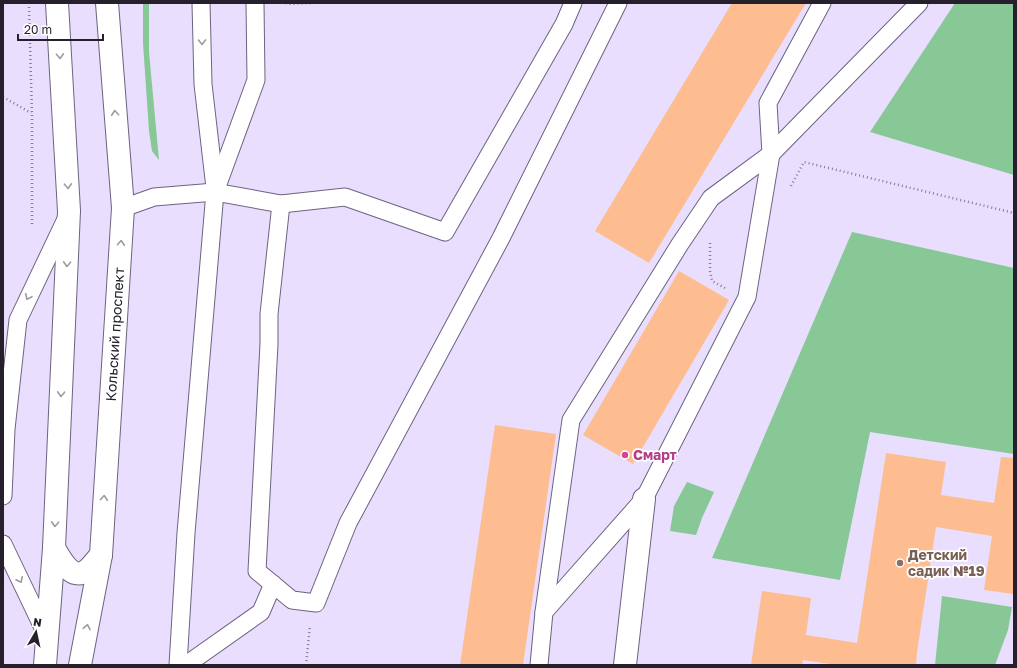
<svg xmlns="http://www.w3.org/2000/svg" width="1017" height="668" font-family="'Golos Text',sans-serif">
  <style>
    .green { fill: #87c896 }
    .building { fill: #fdbd91 }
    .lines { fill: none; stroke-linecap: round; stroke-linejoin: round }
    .service-casing { stroke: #6e637f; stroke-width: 19 }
    .minor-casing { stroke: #6e637f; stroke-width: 24 }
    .primary-casing { stroke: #6e637f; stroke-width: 24 }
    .path { stroke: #847c91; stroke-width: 2.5; stroke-dasharray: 1 3; stroke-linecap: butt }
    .service { stroke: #fff; stroke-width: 17 }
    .minor { stroke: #fff; stroke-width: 22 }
    .primary { stroke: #fff; stroke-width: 22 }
    .oneway { stroke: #9d9ba0 }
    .hotel-dot { fill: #d1479c; stroke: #fff; stroke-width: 1.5 }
    .education-dot { fill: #8d6e63; stroke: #fff; stroke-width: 1.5 }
    .labels { text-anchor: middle; stroke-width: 3.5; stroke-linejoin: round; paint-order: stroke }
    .street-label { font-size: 14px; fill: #25202c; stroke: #fff }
    .hotel-label { font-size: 14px; font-weight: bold; fill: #b23c85; stroke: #fff; text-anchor: start }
    .education-label { font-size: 14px; font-weight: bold; fill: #785e54; stroke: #fff; text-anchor: start }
  </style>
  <rect width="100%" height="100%" fill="#e9defd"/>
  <g class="green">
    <path d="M 143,3 L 149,3 L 149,52 L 159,160 L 152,151 L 149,131 L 143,43 Z"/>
    <path d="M 955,3 L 1014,3 L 1014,175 L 870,132 Z"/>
    <path d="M 852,232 L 1014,268 L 1014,454 L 870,432 L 840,580 L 712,558 Z"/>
    <path d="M 687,482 L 714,492 L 702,518 L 696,535 L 670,531 L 674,506 Z"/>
    <path d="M 942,596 L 1012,607 L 1008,630 L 995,665 L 935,665 Z"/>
  </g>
  <g class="building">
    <path d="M 732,3 L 806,3 L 649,263 L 595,231 Z"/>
    <path d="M 679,271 L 729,300 L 633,464 L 583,435 Z"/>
    <path d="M 495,425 L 556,434 L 523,665 L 460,665 Z"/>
    <path d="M 886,453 L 946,462 L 941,495 L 994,503 L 1001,457 L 1014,458 L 1014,594 L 984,590 L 992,536 L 936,527 L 917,652 L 916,665 L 837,665 L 803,660 L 802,665 L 751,665 L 762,591 L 811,598 L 806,635 L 857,643 Z"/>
  </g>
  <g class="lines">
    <defs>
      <g id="service">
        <path d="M 201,3 L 203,84 L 215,188"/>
        <path d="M 281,204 L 345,197 L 445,232 L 564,24 L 573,3"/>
        <path d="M 123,208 L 154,197 L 215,192 L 281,204 L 269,314 L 269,344 L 257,571 L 292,600 L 316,603 L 348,523 L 501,238 L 618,3"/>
        <path d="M 3,496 L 6,429 L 18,320 L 67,217"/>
        <path d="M 3,544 L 47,636"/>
        <path d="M 544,612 L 571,420 L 680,244 L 711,198 L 771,154 L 768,103 L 822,3"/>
        <path d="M 178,665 L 186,533 L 215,192 L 256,80 L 255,3"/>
        <path d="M 186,665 L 261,612 L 273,584"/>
        <path d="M 539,665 L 544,612 L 644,499 L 747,297 L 771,154 L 919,3"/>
      </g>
      <path id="minor" d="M 625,665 L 644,499"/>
      <g id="primary">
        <path d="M 54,548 C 60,558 71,581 86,571 C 92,567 96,560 101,555"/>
        <path d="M 45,665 L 54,548 L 69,211 L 57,3"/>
        <path id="s1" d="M 80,665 L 101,555 L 123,208 L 107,3"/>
      </g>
    </defs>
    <use href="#service" class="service-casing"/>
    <use href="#minor" class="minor-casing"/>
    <use href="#primary" class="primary-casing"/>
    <g class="path">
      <path d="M 286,3 L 287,4 L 314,3"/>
      <path d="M 29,7 L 32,114 L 32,226"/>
      <path d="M 3,97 L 31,113"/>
      <path d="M 791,186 L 804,162 L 1014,213"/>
      <path d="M 710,243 L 710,271 L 712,281 L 725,288"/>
      <path d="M 306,665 L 310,626"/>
    </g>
    <use href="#service" class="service"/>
    <use href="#minor" class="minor"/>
    <use href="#primary" class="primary"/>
  </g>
  <defs><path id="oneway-chevron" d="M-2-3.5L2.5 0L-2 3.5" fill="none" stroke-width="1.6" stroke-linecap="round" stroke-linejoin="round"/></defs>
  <g class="oneway">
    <use href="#oneway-chevron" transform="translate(202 42) rotate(89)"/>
    <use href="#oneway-chevron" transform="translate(60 56) rotate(87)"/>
    <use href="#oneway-chevron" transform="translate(115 113) rotate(-95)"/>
    <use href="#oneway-chevron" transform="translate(68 186) rotate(87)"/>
    <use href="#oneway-chevron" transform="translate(121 243) rotate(-86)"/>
    <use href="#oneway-chevron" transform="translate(67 264) rotate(93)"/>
    <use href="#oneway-chevron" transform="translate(28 297) rotate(115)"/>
    <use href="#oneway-chevron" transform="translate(61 394) rotate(93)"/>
    <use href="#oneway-chevron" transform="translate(104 498) rotate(-86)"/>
    <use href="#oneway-chevron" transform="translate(55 524) rotate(93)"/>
    <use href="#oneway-chevron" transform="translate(20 580) rotate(64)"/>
    <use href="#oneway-chevron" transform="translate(87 627) rotate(-79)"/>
  </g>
  <circle class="hotel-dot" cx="625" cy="455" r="4"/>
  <circle class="education-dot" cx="900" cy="563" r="4"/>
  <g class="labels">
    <g class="street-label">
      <text dy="5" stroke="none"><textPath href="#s1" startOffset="333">Кольский проспект</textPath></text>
    </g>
    <g class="hotel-label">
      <text x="633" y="460">Смарт</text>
    </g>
    <g class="education-label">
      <text x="908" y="560">Детский<tspan x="908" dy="16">садик №19</tspan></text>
    </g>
  </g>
  <rect width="1017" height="668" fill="none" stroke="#25202c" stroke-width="8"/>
  <g transform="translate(36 632) rotate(9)" stroke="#ffffff" stroke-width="3" paint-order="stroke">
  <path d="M0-3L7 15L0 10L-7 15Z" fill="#25202c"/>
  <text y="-6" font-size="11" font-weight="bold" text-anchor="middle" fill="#25202c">N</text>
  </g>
  <path d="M18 34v6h85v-6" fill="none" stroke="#25202c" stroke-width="2"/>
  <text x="24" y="34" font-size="12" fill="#25202c" stroke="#ffffff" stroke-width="3" paint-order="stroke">20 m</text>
</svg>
